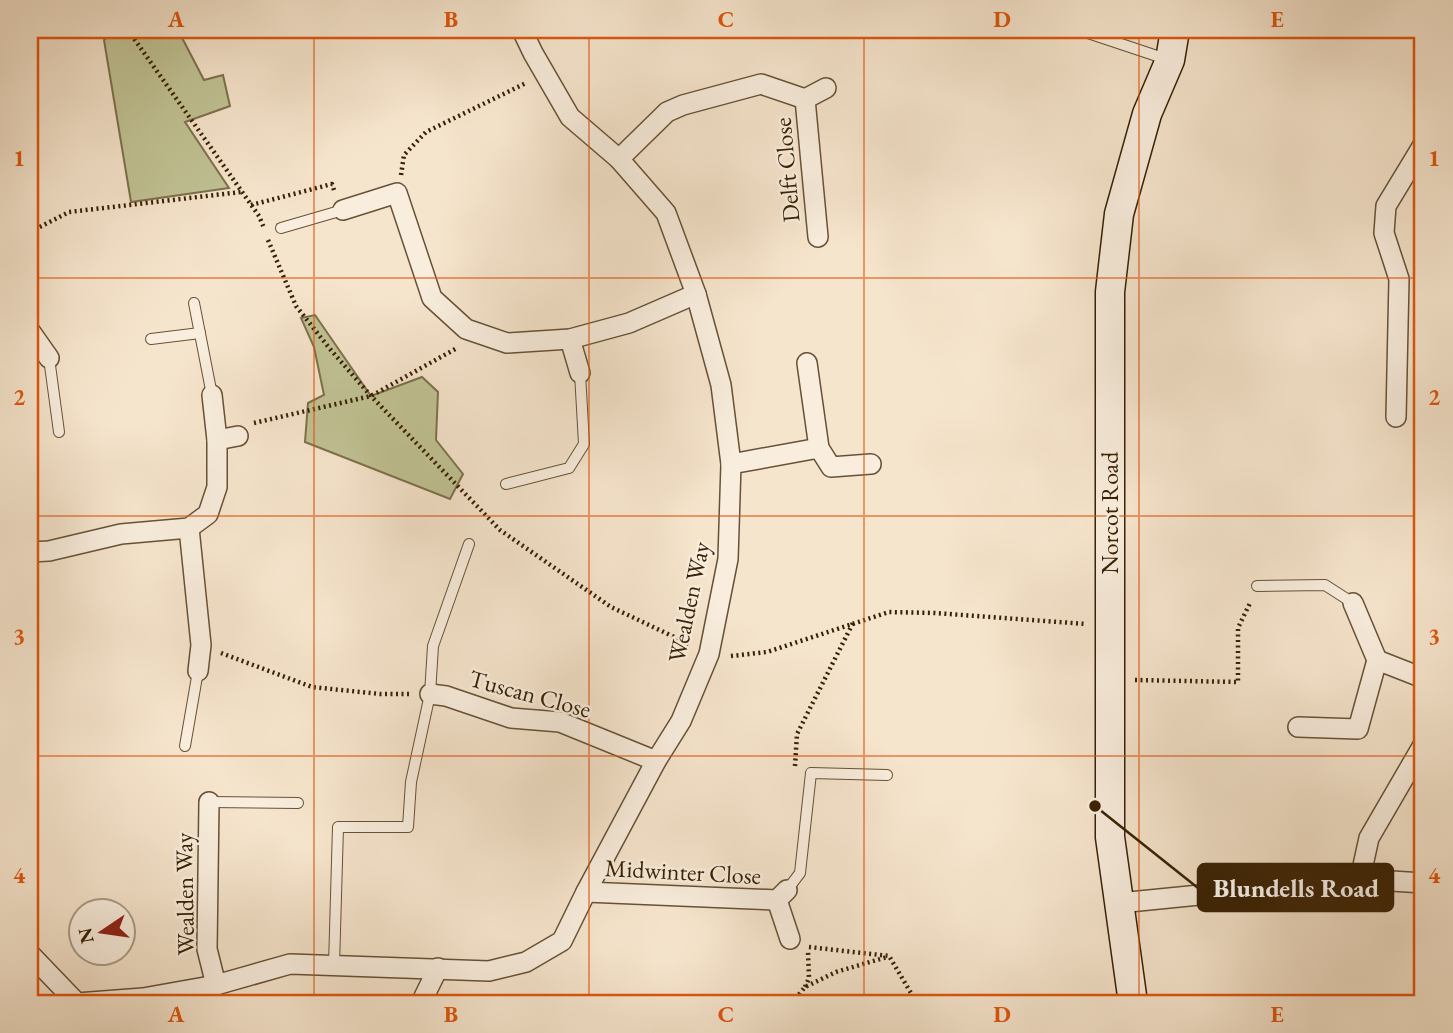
<svg xmlns="http://www.w3.org/2000/svg" width="1453" height="1033" font-family="'EB Garamond',serif">
  <style>
    .green { fill: #c1c395; stroke: #7c724c; stroke-width: 2 }
    .lines { fill: none; stroke-linecap: round; stroke-linejoin: round }
    .lane-casing { stroke: #675136; stroke-width: 12 }
    .street-casing { stroke: #675136; stroke-width: 22 }
    .secondary-casing { stroke: #372003; stroke-width: 31 }
    .path { stroke: #372003; stroke-width: 4.5; stroke-dasharray: 2 3.5; stroke-linecap: butt }
    .lane { stroke: #f9eede; stroke-width: 10 }
    .street { stroke: #f9eede; stroke-width: 19 }
    .secondary { stroke: #f9eede; stroke-width: 28 }
    .grid { fill: none; stroke: #df560c; stroke-width: 2; stroke-opacity: 0.55 }
    .labels { text-anchor: middle; stroke-width: 5; stroke-linejoin: round; paint-order: stroke }
    .street-label { font-size: 24px; fill: #372003; stroke: #f9eede }
    .leader { fill: none; stroke: #372003; stroke-width: 2.5 }
    .callout-dot { fill: #372003; stroke: #f9eede; stroke-width: 2.5 }
    .callout { fill: #372003; stroke: #372003; stroke-width: 2.5 }
    .callout-label { font-size: 26px; text-anchor: middle; font-weight: bold; fill: #fff }
    .neatline { fill: none; stroke: #df560c; stroke-width: 2.5 }
    .grid-label { font-size: 23px; text-anchor: middle; font-weight: bold; fill: #df560c }
  </style>
  <rect width="100%" height="100%" fill="#f6e5cd"/>
  <filter id="stains"><feTurbulence type="fractalNoise" baseFrequency=".00286" numOctaves="4"/><feColorMatrix values="0 0 0 0 .2 0 0 0 0 .09 0 0 0 0 .02 0 0 0 .5 -.17"/></filter>
  <radialGradient id="worn" r=".72"><stop offset=".6" stop-color="#630" stop-opacity="0"/><stop offset="1" stop-color="#630" stop-opacity=".3"/></radialGradient>
  <g class="green">
    <path d="M 115,30 L 178,30 L 204,80 L 223,75 L 230,106 L 185,122 L 229,188 L 131,202 L 104,40 Z"/>
    <path d="M 315,315 L 371,396 L 422,377 L 438,392 L 436,440 L 463,474 L 450,499 L 305,442 L 308,403 L 324,395 L 314,347 L 301,318 Z"/>
  </g>
  <g class="lines">
    <defs>
      <g id="lane">
        <path d="M 1079,30 L 1166,59"/>
        <path d="M 281,228 L 343,210"/>
        <path d="M 194,303 L 212,395"/>
        <path d="M 151,339 L 200,333"/>
        <path d="M 49,358 L 59,432"/>
        <path d="M 506,484 L 569,468 L 584,444 L 580,373"/>
        <path d="M 1257,586 L 1325,585 L 1353,603"/>
        <path d="M 185,746 L 198,671"/>
        <path d="M 209,802 L 298,803"/>
        <path d="M 787,890 L 800,873 L 811,773 L 887,775"/>
        <path d="M 334,965 L 338,827 L 408,827 L 411,782 L 430,694 L 433,646 L 469,544"/>
      </g>
      <g id="street">
        <path d="M 805,99 L 826,88"/>
        <path d="M 619,159 L 667,112 L 683,105 L 761,84 L 805,99 L 818,237"/>
        <path d="M 343,210 L 397,193 L 432,298 L 466,329 L 507,343 L 570,339 L 629,323 L 696,294"/>
        <path d="M 30,331 L 49,358"/>
        <path d="M 570,339 L 580,373"/>
        <path d="M 807,363 L 819,448 L 831,467 L 871,464"/>
        <path d="M 1396,417 L 1399,279 L 1384,233 L 1386,206 L 1423,145"/>
        <path d="M 217,440 L 238,436"/>
        <path d="M 731,464 L 819,448"/>
        <path d="M 189,528 L 201,645 L 198,671"/>
        <path d="M 30,552 L 49,551 L 121,534 L 189,528 L 208,514 L 217,487 L 217,440 L 212,395"/>
        <path d="M 1353,603 L 1377,660"/>
        <path d="M 430,694 L 446,696 L 511,718 L 560,722 L 656,761"/>
        <path d="M 1298,727 L 1358,729 L 1377,660 L 1423,678"/>
        <path d="M 209,802 L 207,949 L 216,985"/>
        <path d="M 1360,879 L 1369,838 L 1423,745"/>
        <path d="M 787,890 L 777,900 L 790,939"/>
        <path d="M 586,892 L 777,900"/>
        <path d="M 1119,903 L 1360,879 L 1423,883"/>
        <path d="M 30,954 L 77,1003"/>
        <path d="M 77,1003 L 143,998 L 216,985 L 290,964 L 489,971 L 526,962 L 562,941 L 586,892 L 656,761 L 681,721 L 709,654 L 728,559 L 731,464 L 721,385 L 696,294 L 666,213 L 619,159 L 570,117 L 533,53 L 522,30"/>
        <path d="M 421,1003 L 438,968"/>
      </g>
      <path id="secondary" d="M 1133,1003 L 1110,837 L 1110,292 L 1119,214 L 1147,114 L 1170,60 L 1175,30"/>
    </defs>
    <use href="#lane" class="lane-casing"/>
    <use href="#street" class="street-casing"/>
    <use href="#secondary" class="secondary-casing"/>
    <g class="path">
      <path d="M 128,30 L 259,216 L 264,228"/>
      <path d="M 401,175 L 404,155 L 426,132 L 526,83"/>
      <path d="M 251,205 L 332,184 L 334,190"/>
      <path d="M 30,232 L 69,212 L 241,192"/>
      <path d="M 268,240 L 296,306 L 330,349 L 371,396 L 500,530 L 611,607 L 689,644"/>
      <path d="M 254,423 L 371,396 L 457,348"/>
      <path d="M 221,653 L 312,687 L 380,694 L 409,694"/>
      <path d="M 731,656 L 767,652 L 889,612 L 935,613 L 1086,624"/>
      <path d="M 1135,680 L 1238,682 L 1238,628 L 1251,601"/>
      <path d="M 795,766 L 797,734 L 853,623"/>
      <path d="M 809,947 L 889,956 L 917,1003"/>
      <path d="M 805,987 L 809,978 L 808,952"/>
      <path d="M 792,1003 L 805,987 L 836,972 L 887,957"/>
    </g>
    <use href="#lane" class="lane"/>
    <use href="#street" class="street"/>
    <use href="#secondary" class="secondary"/>
  </g>
  <path class="grid" d="M 314,30 L 314,1003M 589,30 L 589,1003M 864,30 L 864,1003M 1139,30 L 1139,1003M 30,278 L 1423,278M 30,516 L 1423,516M 30,756 L 1423,756"/>
  <g class="labels">
    <g class="street-label">
      <text transform="translate(787 170) rotate(-95)" y="8">Delft Close</text>
      <text transform="translate(1110 513) rotate(-90)" y="8">Norcot Road</text>
      <text transform="translate(689 602) rotate(-78)" y="8">Wealden Way</text>
      <text transform="translate(530 694) rotate(15)" y="8">Tuscan Close</text>
      <text transform="translate(683 872) rotate(3)" y="8">Midwinter Close</text>
      <text transform="translate(185 894) rotate(-91)" y="8">Wealden Way</text>
    </g>
  </g>
  <path class="leader" d="M1095 806L1198 888"/>
  <circle class="callout-dot" cx="1095" cy="806" r="7"/>
  <rect class="callout" x="1198" y="864" width="195" height="47" rx="7"/>
  <g class="callout-label">
    <text x="1296" y="897">Blundells Road</text>
  </g>
  <rect width="1453" height="1033" fill="none" stroke="#f6e5cd" stroke-width="77"/>
  <g transform="translate(102 932) rotate(257)"><circle r="33" fill="#f9eede" stroke="#ab9c86" stroke-width="2"/>
  <path d="M0-5L12 26L0 18L-12 26Z" fill="#8f2418"/>
  <text y="-10" font-size="19" font-weight="bold" text-anchor="middle" fill="#372003">N</text>
  </g>
  <rect x="38" y="38" width="1376" height="957" class="neatline"/>
  <g class="grid-label">
    <text x="176" y="27">A</text>
    <text x="451" y="27">B</text>
    <text x="726" y="27">C</text>
    <text x="1002" y="27">D</text>
    <text x="1277" y="27">E</text>
    <text x="19" y="166">1</text>
    <text x="1434" y="166">1</text>
    <text x="19" y="405">2</text>
    <text x="1434" y="405">2</text>
    <text x="19" y="644">3</text>
    <text x="1434" y="644">3</text>
    <text x="19" y="883">4</text>
    <text x="1434" y="883">4</text>
    <text x="176" y="1022">A</text>
    <text x="451" y="1022">B</text>
    <text x="726" y="1022">C</text>
    <text x="1002" y="1022">D</text>
    <text x="1277" y="1022">E</text>
  </g>
  <rect width="100%" height="100%" filter="url(#stains)"/>
  <rect width="100%" height="100%" fill="url(#worn)"/>
</svg>
